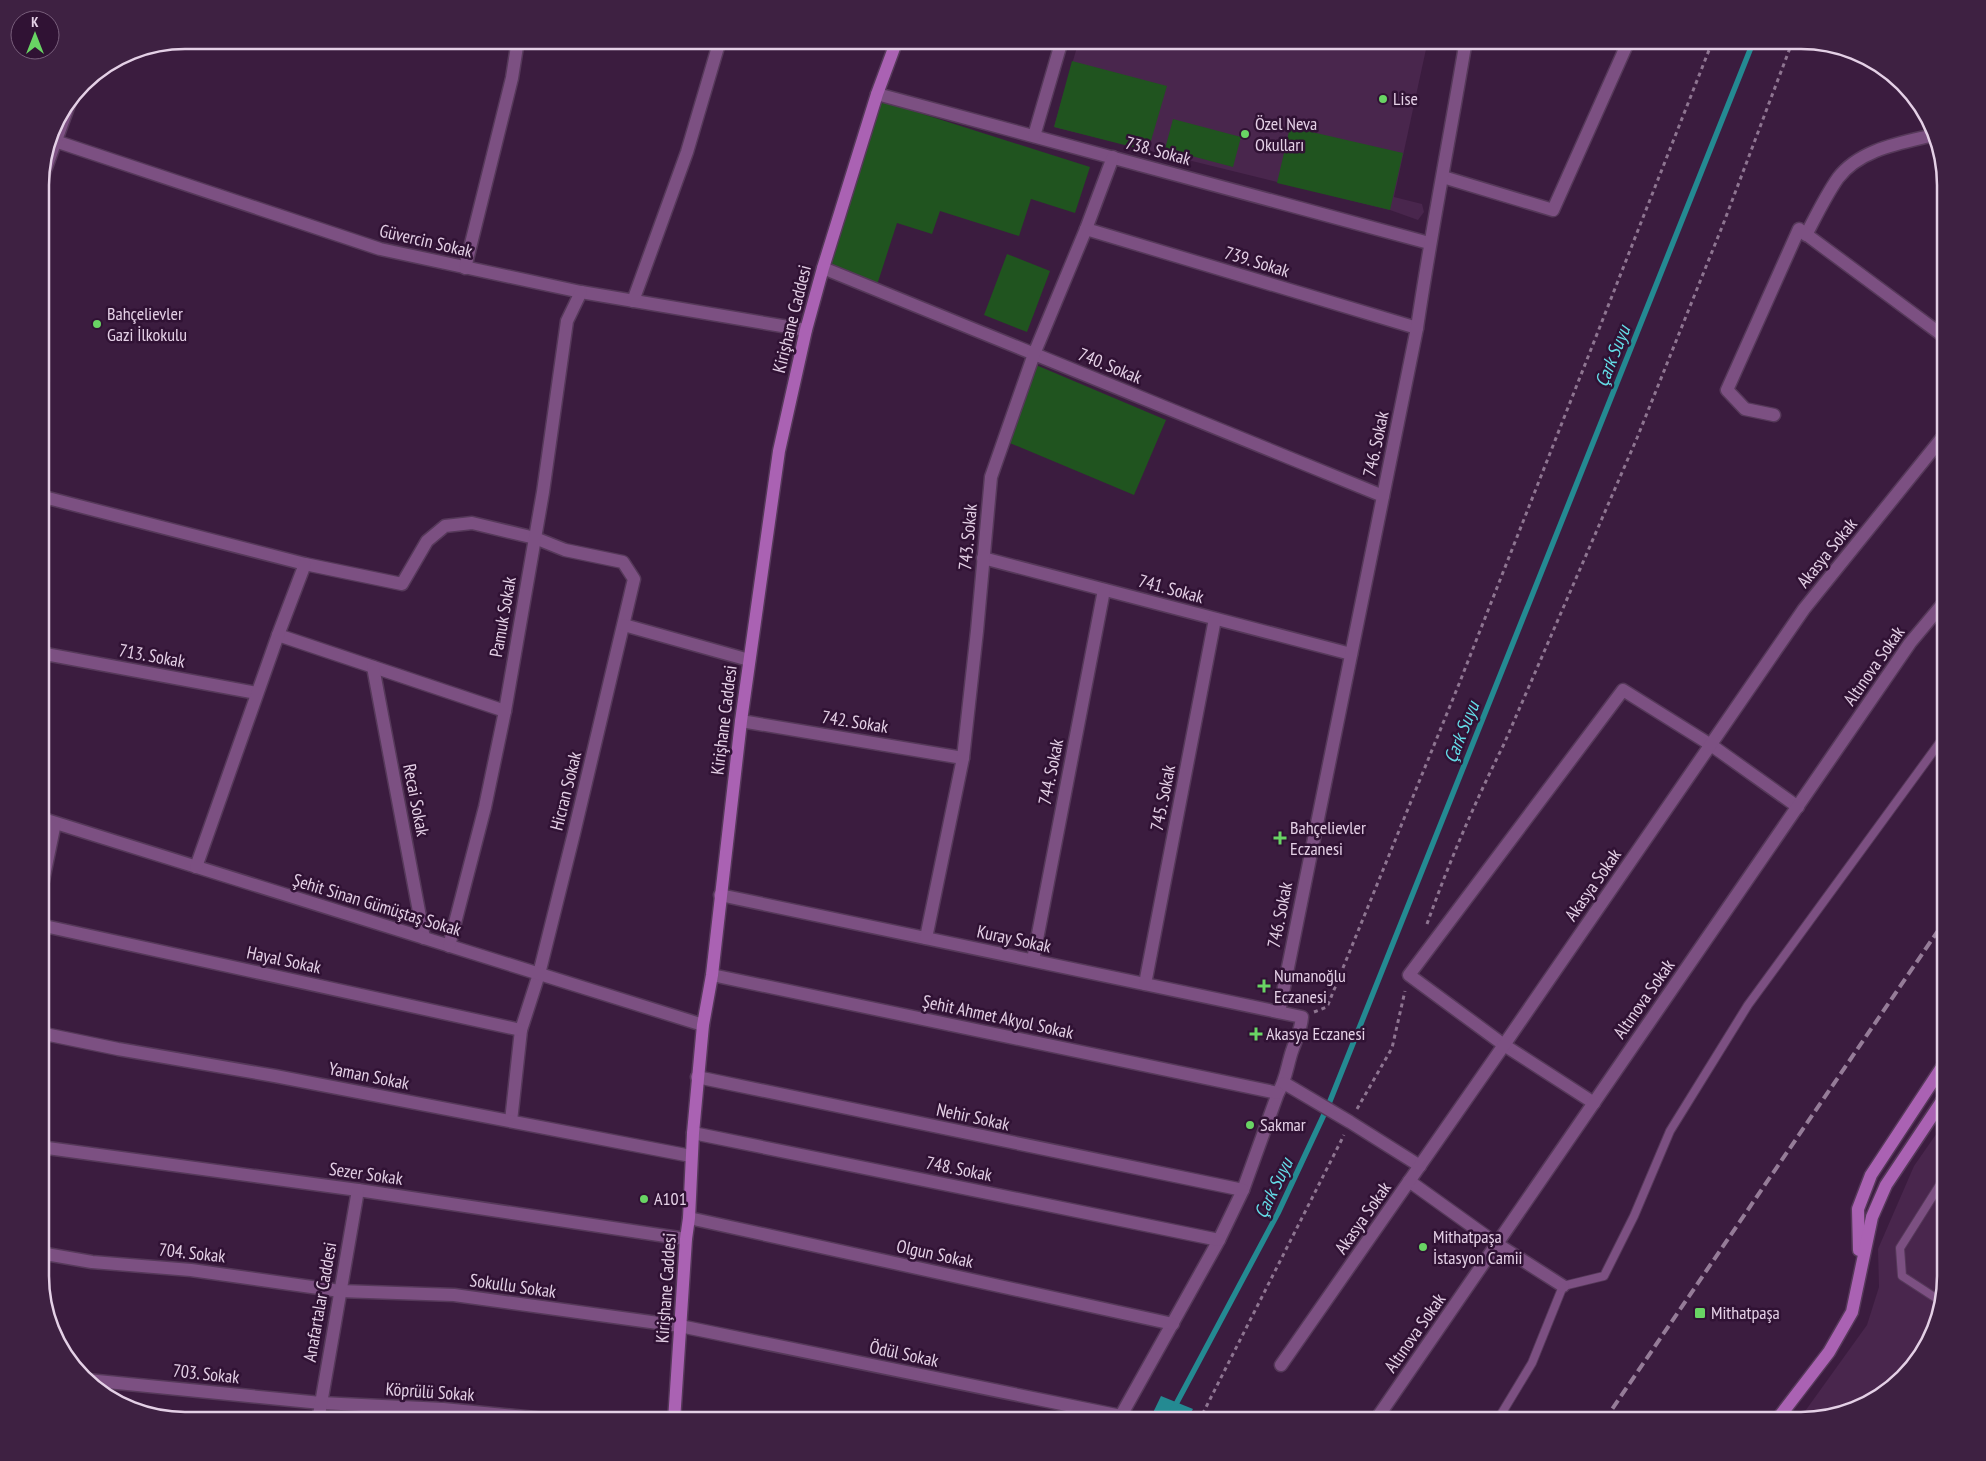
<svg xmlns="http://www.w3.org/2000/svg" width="1986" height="1461" font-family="'PT Sans Narrow',sans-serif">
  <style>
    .built { fill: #49264d }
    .green { fill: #20541f }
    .water { fill: #248a92 }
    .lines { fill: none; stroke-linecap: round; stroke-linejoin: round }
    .stream { stroke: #248a92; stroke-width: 5.5 }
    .lane-casing { stroke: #56395a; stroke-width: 10 }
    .street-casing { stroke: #56395a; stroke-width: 15 }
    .secondary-casing { stroke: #56395a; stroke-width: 15 }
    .path { stroke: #8e7591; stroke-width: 3; stroke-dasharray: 4 4; stroke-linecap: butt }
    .lane { stroke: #7c5082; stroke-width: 8 }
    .street { stroke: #7c5082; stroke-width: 12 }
    .secondary { stroke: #aa62b3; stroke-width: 12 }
    .rail { stroke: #957c98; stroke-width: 4; stroke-dasharray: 10 5; stroke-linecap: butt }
    .poi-dot { fill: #69d464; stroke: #301234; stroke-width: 2 }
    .labels { text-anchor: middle; stroke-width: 5; stroke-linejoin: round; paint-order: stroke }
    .poi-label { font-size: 18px; fill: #e4d0e6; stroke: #301234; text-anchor: start }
    .street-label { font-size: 18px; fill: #e4d0e6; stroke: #301234 }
    .water-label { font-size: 19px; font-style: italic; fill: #64dbe6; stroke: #301234 }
    .rim { fill: none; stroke: #e4d0e6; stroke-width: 2.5 }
  </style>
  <rect width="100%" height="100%" fill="#3b1c3f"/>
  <g class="built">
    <path d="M 1079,40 L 1452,40 L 1446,44 L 1428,40 L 1394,197 L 1422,204 L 1424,212 L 1418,220 L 1390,210 L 1054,127 Z"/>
    <path d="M 1946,1120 L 1946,1276 L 1938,1323 L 1916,1364 L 1865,1406 L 1798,1421 L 1867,1325 L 1879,1287 L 1878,1249 L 1914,1166 Z"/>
  </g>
  <g class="green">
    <path d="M 1072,61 L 1167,86 L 1148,151 L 1054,127 Z"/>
    <path d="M 882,101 L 1090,167 L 1075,213 L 1031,199 L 1019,236 L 940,211 L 932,234 L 897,223 L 877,285 L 830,265 Z"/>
    <path d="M 1173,119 L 1241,137 L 1233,167 L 1165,149 Z"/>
    <path d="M 1290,127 L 1403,153 L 1390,210 L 1277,183 Z"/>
    <path d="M 1007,254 L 1050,271 L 1027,332 L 984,315 Z"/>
    <path d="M 1036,365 L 1166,420 L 1134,495 L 1005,441 Z"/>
  </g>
  <path class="water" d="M 1161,1396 L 1193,1409 L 1186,1421 L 1149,1421 Z"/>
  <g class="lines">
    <path class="stream" d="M 1167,1421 L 1278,1213 L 1328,1106 L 1754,40"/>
    <defs>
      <g id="lane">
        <path d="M 1942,1302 L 1902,1276 L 1900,1248 L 1946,1175"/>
        <path d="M 1497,1421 L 1532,1363 L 1563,1286 L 1604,1276 L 1634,1216 L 1670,1131 L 1748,1005 L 1946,734"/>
      </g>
      <g id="street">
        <path d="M 877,94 L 1429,243"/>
        <path d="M 1034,136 L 1062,40"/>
        <path d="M 49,139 L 380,249 L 581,292 L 806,330"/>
        <path d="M 1443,177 L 1553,210 L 1629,40"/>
        <path d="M 40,184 L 70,102"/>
        <path d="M 1086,229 L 1417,328"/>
        <path d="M 1806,235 C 1816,216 1826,195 1838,178 C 1860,149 1901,143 1934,135"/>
        <path d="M 465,268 L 512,78 L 518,40"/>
        <path d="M 823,268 L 1383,496"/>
        <path d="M 633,301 L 687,152 L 720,40"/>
        <path d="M 1774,415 L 1745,409 L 1727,390 L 1799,229 L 1946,338"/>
        <path d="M 40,496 L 305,564 L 402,584 L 427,541 L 445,526 L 472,523 L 535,538 L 565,550 L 623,562 L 634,579 L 574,833 L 539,974 L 521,1030 L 511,1121"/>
        <path d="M 983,558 L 1351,654"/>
        <path d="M 624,625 L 749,660"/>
        <path d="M 278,635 L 505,711"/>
        <path d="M 40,653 L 257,693"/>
        <path d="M 373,667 L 424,938"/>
        <path d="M 741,721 L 963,758"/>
        <path d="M 40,818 L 703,1025"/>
        <path d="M 196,867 L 278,635 L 305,564"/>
        <path d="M 40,895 L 55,823"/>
        <path d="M 720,895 L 1302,1017 C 1301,1030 1296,1039 1292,1051 C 1287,1066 1286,1080 1278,1093 L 1243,1190 L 1219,1240 L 1118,1421"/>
        <path d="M 40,925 L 521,1030"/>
        <path d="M 926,938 L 963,758 L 977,631 L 991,477 L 1034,354 L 1086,229 L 1113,157"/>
        <path d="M 449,946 L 485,807 L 505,711 L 543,492 L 567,321 L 581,292"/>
        <path d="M 1033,960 L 1104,590"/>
        <path d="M 712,975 L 1278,1093"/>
        <path d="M 1145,984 L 1215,619"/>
        <path d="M 1279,1012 L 1417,328 C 1431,232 1450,136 1466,40"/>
        <path d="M 40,1033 L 118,1049 L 275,1076 L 691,1156"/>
        <path d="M 697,1077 L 1243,1190"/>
        <path d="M 1284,1083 L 1350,1122 L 1420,1166"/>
        <path d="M 1594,1103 L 1504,1045 L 1409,975 L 1623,690 L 1711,745 L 1798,807"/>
        <path d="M 693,1133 L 1219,1240"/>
        <path d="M 40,1147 L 358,1190 L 686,1239"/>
        <path d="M 1409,1181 L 1497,1244 L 1563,1286"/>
        <path d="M 689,1218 L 1173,1324"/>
        <path d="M 40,1253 L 92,1262 L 191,1270 L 340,1291 L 454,1295 L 680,1326 L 1121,1416"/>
        <path d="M 1281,1365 L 1504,1045 L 1804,609 L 1946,433"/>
        <path d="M 87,1380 L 321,1403 L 443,1409 L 566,1421"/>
        <path d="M 318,1421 L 358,1190"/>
        <path d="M 1375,1421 L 1910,643 L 1946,600"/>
      </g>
      <g id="secondary">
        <path d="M 1859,1250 L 1858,1209 L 1871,1175 L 1946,1061"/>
        <path d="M 674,1421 L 686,1239 L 689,1218 L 693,1133 L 703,1025 L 712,975 L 741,721 L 779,451 L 806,330 L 823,268 L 877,94 L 897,40"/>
        <path d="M 1776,1421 L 1829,1352 L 1852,1312 L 1872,1217 L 1886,1185 L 1946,1095"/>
      </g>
    </defs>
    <use href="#lane" class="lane-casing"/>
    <use href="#street" class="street-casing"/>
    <use href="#secondary" class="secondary-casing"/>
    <g class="path">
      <path d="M 1427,924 C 1449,862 1475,802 1504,744 L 1637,438 L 1724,222 L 1793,40"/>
      <path d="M 1314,1012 L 1327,1007 L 1459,684 L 1713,40"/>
      <path d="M 1357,1109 L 1392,1048 L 1405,991"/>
      <path d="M 1199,1421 L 1344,1135"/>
    </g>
    <use href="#lane" class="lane"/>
    <use href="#street" class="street"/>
    <use href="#secondary" class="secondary"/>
    <path class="rail" d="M 1604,1421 L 1946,919"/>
  </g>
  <g class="poi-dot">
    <circle cx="1383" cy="99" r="5"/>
    <circle cx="1245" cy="134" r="5"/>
    <circle cx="97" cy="324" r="5"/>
    <path d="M1277.5 830.5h5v5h5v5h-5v5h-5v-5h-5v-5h5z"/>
    <path d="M1261.5 978.5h5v5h5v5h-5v5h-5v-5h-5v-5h5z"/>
    <path d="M1253.5 1026.5h5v5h5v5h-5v5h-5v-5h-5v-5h5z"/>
    <circle cx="1250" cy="1125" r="5"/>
    <circle cx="644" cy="1199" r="5"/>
    <circle cx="1423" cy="1247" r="5"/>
    <rect x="1694" y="1307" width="12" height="12" rx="2.5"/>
  </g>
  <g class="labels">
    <g class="poi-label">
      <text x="1393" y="105">Lise</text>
      <text x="1255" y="130">Özel Neva<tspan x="1255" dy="21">Okulları</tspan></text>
      <text x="107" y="320">Bahçelievler<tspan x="107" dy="21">Gazi İlkokulu</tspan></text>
      <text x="1290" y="834">Bahçelievler<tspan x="1290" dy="21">Eczanesi</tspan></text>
      <text x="1274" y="982">Numanoğlu<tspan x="1274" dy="21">Eczanesi</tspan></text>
      <text x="1266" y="1040">Akasya Eczanesi</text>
      <text x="1260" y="1131">Sakmar</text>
      <text x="654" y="1205">A101</text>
      <text x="1433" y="1243">Mithatpaşa<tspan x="1433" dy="21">İstasyon Camii</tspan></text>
      <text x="1711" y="1319">Mithatpaşa</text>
    </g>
    <g class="street-label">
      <text transform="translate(1158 151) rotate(15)" y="6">738. Sokak</text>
      <text transform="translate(426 241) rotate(13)" y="6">Güvercin Sokak</text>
      <text transform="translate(1257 262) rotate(17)" y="6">739. Sokak</text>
      <text transform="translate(792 319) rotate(-76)" y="6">Kirişhane Caddesi</text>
      <text transform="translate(1110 366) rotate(22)" y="6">740. Sokak</text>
      <text transform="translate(1376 444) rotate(-78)" y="6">746. Sokak</text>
      <text transform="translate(968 537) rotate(-85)" y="6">743. Sokak</text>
      <text transform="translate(1827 553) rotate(-51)" y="6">Akasya Sokak</text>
      <text transform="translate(1171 589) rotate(15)" y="6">741. Sokak</text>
      <text transform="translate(503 617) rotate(-80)" y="6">Pamuk Sokak</text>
      <text transform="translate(152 656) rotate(10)" y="6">713. Sokak</text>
      <text transform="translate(1874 666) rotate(-55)" y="6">Altınova Sokak</text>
      <text transform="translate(724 720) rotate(-83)" y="6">Kirişhane Caddesi</text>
      <text transform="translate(855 722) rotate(9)" y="6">742. Sokak</text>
      <text transform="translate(1051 772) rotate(-79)" y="6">744. Sokak</text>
      <text transform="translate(566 791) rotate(-76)" y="6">Hicran Sokak</text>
      <text transform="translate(1163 798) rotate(-79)" y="6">745. Sokak</text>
      <text transform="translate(416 800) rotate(79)" y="6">Recai Sokak</text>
      <text transform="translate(1593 885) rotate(-55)" y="6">Akasya Sokak</text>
      <text transform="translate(377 905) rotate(17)" y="6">Şehit Sinan Gümüştaş Sokak</text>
      <text transform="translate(1280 915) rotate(-79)" y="6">746. Sokak</text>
      <text transform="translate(1014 939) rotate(12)" y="6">Kuray Sokak</text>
      <text transform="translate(284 960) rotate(12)" y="6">Hayal Sokak</text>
      <text transform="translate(1644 999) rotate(-55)" y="6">Altınova Sokak</text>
      <text transform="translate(998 1017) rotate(12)" y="6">Şehit Ahmet Akyol Sokak</text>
      <text transform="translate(369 1076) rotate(11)" y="6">Yaman Sokak</text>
      <text transform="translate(973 1117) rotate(12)" y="6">Nehir Sokak</text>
      <text transform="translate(959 1169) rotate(11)" y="6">748. Sokak</text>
      <text transform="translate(366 1174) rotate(8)" y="6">Sezer Sokak</text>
      <text transform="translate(1363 1218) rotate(-55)" y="6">Akasya Sokak</text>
      <text transform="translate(192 1253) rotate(6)" y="6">704. Sokak</text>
      <text transform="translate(935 1254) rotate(12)" y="6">Olgun Sokak</text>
      <text transform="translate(513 1286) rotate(8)" y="6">Sokullu Sokak</text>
      <text transform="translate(666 1288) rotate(-86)" y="6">Kirişhane Caddesi</text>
      <text transform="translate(320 1302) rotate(-80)" y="6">Anafartalar Caddesi</text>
      <text transform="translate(1415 1333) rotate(-55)" y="6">Altınova Sokak</text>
      <text transform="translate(904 1354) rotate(12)" y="6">Ödül Sokak</text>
      <text transform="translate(206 1374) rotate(6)" y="6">703. Sokak</text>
      <text transform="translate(430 1392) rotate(4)" y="6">Köprülü Sokak</text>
    </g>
    <g class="water-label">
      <text transform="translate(1612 356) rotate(-68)" y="7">Çark Suyu</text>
      <text transform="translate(1461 732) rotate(-68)" y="7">Çark Suyu</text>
      <text transform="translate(1273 1188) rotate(-64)" y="7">Çark Suyu</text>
    </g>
  </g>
  <path d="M0 0H1986V1461H0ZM185 49H1801A136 136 0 0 1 1937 185V1276A136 136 0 0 1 1801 1412H185A136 136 0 0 1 49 1276V185A136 136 0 0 1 185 49Z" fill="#3e2142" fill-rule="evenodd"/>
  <path class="rim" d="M185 49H1801A136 136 0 0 1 1937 185V1276A136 136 0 0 1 1801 1412H185A136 136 0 0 1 49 1276V185A136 136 0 0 1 185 49Z"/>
  <g transform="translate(35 35)"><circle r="24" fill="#301234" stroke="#785e7b"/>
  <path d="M0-4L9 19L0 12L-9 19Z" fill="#69d464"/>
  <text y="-8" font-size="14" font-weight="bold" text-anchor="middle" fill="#e4d0e6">K</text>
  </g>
</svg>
